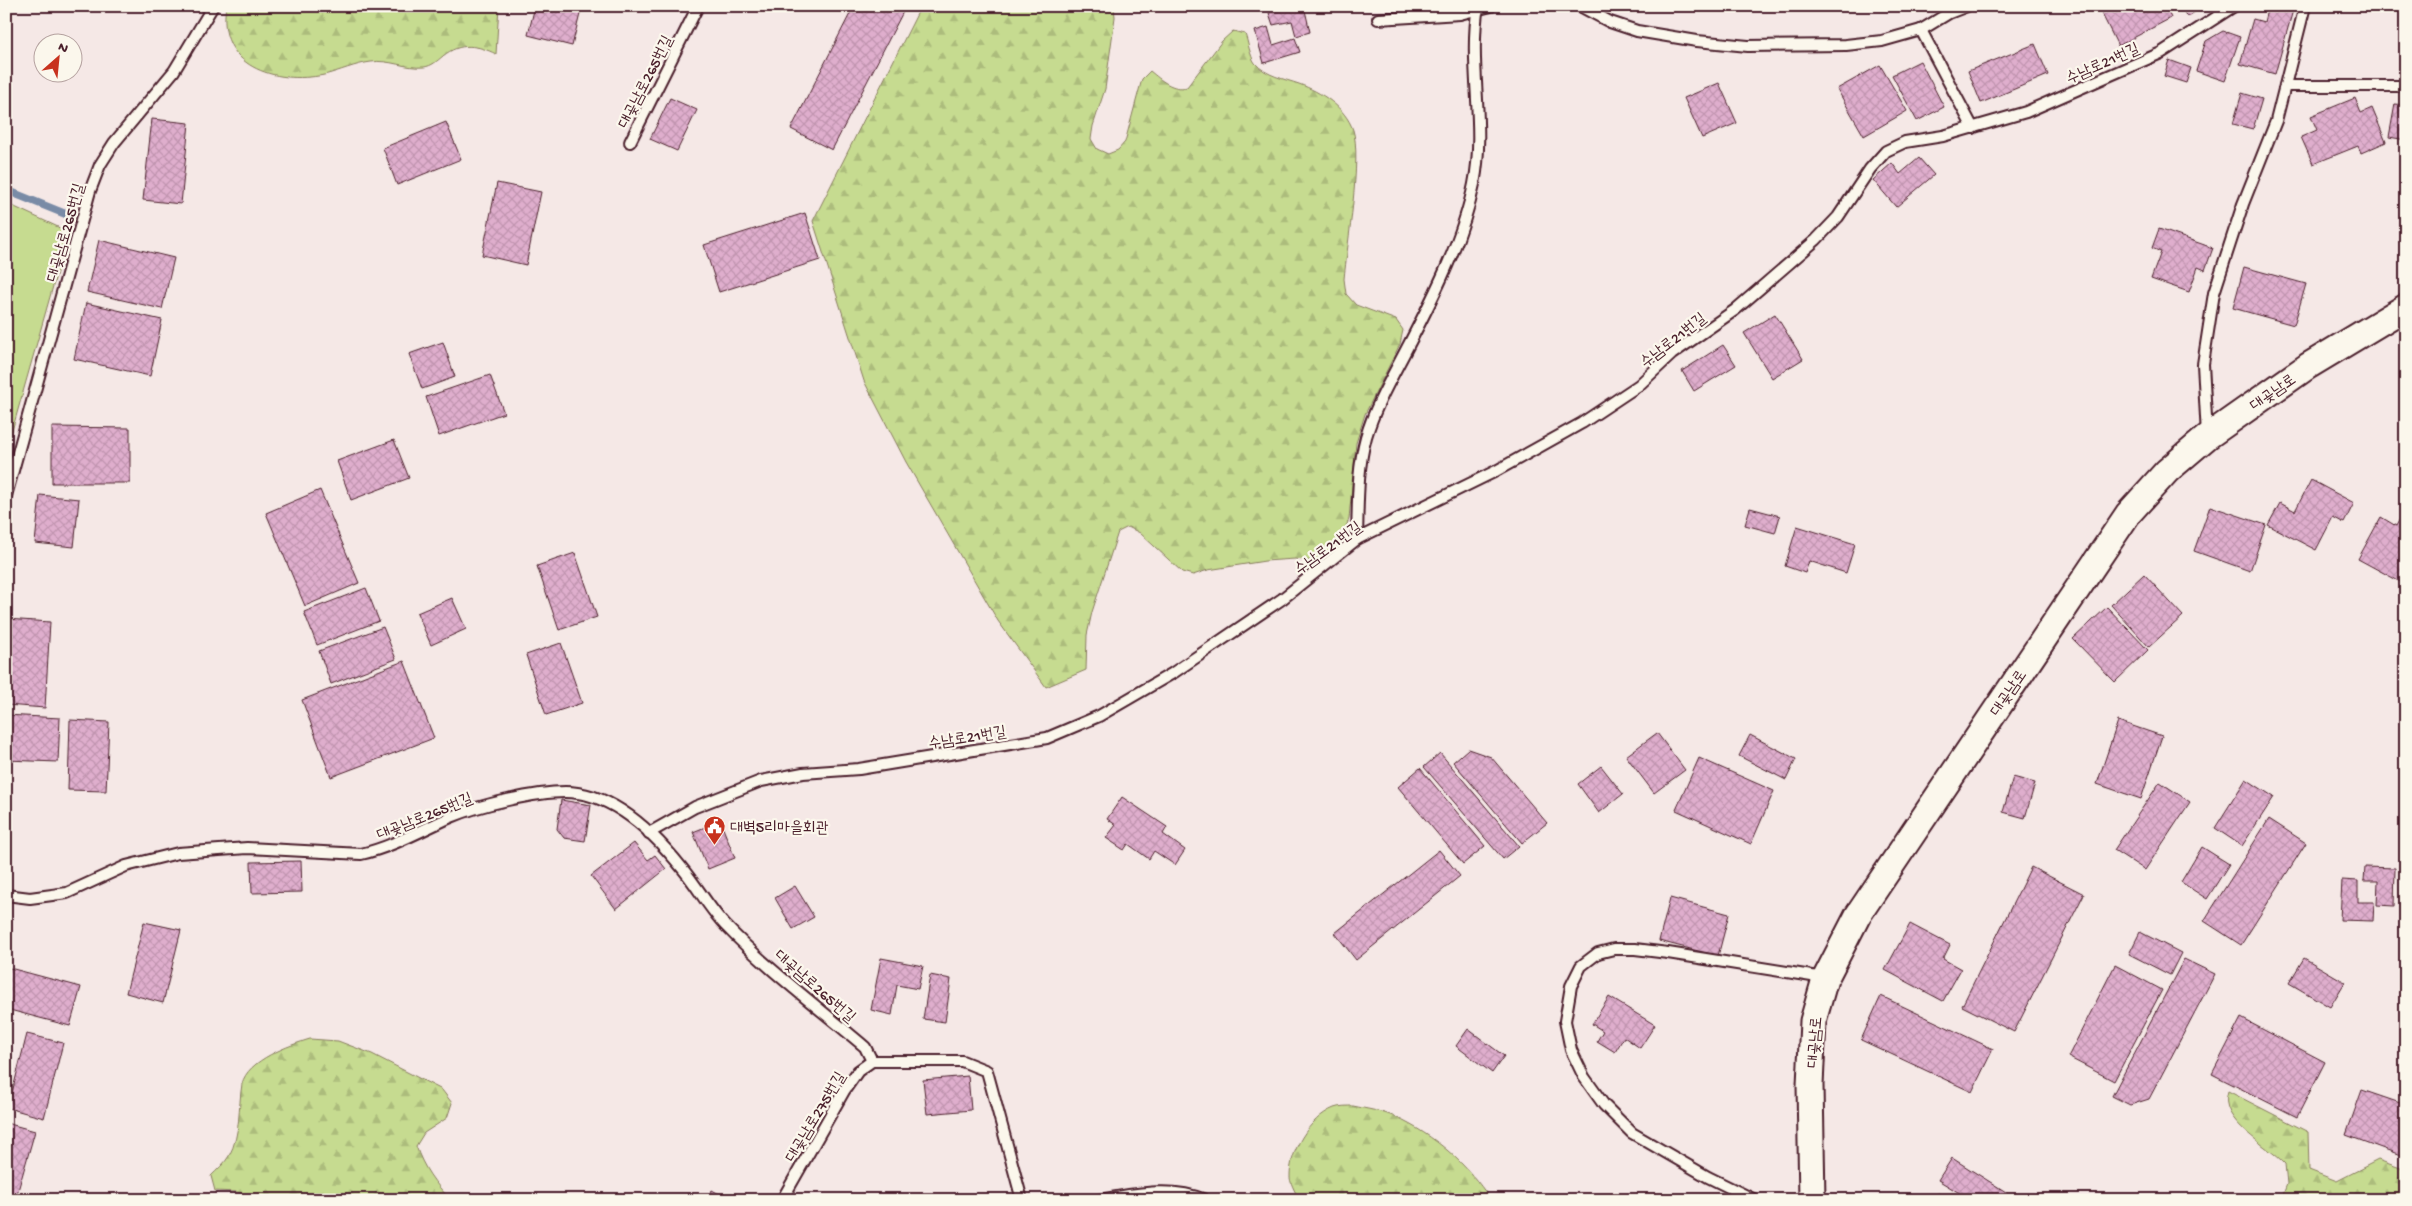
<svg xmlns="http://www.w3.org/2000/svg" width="2412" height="1206" font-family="'Gochi Hand','Poor Story',sans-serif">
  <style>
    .green { fill: #c6db90; stroke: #887d5e }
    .forest { fill: url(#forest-firs); stroke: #887d5e }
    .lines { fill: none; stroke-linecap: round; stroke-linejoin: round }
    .stream { stroke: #798ba6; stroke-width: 8 }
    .building { fill: url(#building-cross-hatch); stroke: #4a1f2b }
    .service-casing { stroke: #4a1f2b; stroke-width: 14 }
    .tertiary-casing { stroke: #4a1f2b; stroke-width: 29 }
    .service { stroke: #fbf7ec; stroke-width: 10 }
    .tertiary { stroke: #fbf7ec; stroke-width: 25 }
    .labels { text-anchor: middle; stroke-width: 4.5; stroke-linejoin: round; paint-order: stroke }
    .street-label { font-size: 16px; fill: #4a1f2b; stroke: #fbf7ec }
    .poi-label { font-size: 16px; fill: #4a1f2b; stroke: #fbf7ec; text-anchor: start }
  </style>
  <defs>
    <pattern id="forest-firs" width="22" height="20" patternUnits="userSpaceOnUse" patternTransform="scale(1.25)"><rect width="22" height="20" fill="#c6db90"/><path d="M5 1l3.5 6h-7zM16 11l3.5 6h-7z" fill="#acbc7c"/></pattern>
    <pattern id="building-cross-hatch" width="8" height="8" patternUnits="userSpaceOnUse" patternTransform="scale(1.25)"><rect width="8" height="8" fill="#dfaecd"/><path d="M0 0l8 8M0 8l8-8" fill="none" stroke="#c195b0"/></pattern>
  </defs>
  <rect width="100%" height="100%" fill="#f5e8e6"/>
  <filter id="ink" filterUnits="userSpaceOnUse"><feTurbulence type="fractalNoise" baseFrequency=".02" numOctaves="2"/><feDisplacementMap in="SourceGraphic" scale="10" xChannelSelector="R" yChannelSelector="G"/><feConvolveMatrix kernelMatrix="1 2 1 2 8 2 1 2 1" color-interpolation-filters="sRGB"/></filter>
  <g filter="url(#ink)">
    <path class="green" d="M 6,203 L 58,227 L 65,234 L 57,272 L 6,452 Z"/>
    <g class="forest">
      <path d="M 226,6 L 499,6 L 496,54 C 478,45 460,42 443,56 C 437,61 432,66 424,67 C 406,69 389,59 371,62 C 355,64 340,71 324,75 C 275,85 216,66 226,6 Z"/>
      <path d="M 921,6 L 1114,6 L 1115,17 L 1105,89 L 1093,126 L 1091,139 L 1097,149 L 1108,154 L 1118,150 L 1125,142 L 1142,79 L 1150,71 C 1161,80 1173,91 1187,87 L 1222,41 L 1233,31 L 1245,34 C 1248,42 1250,56 1255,63 C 1266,76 1285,79 1299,84 C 1321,92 1345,107 1353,130 C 1362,157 1347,246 1344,279 L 1346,294 L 1356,305 L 1396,320 L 1403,330 L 1400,344 L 1365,414 L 1356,443 L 1349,519 L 1342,537 L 1329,552 L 1313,561 L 1295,559 L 1265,561 L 1208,570 L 1193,575 L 1182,572 L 1140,533 L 1128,527 L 1118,532 L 1092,612 L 1087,635 L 1086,670 L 1046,687 L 998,621 L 906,462 L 864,381 L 813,221 Z"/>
      <path d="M 310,1039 L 338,1041 L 372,1054 L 442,1090 L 452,1103 L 447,1118 L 424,1133 L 416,1146 C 423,1167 435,1184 451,1200 L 256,1200 L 237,1192 L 215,1191 L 211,1176 C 217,1170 225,1163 229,1156 C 241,1134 238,1108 242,1084 C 247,1060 290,1045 310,1039 Z"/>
      <path d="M 2228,1091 L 2308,1132 L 2309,1170 L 2337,1181 L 2378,1160 L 2406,1170 L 2406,1200 L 2281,1200 L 2287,1184 L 2285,1164 C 2268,1145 2217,1121 2228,1091 Z"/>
      <path d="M 1353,1106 C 1367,1109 1382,1111 1395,1117 C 1436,1136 1466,1163 1491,1200 L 1299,1200 C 1296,1193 1291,1185 1290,1178 C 1289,1152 1309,1118 1334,1108 C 1339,1106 1347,1106 1353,1106 Z"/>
    </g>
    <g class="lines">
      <path class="stream" d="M 6,190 L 68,215"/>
    </g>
    <g class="building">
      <path d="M 535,6 L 582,6 L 572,46 L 528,35 Z"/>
      <path d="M 854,6 L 906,6 L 832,150 L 791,129 Z"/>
      <path d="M 1294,6 L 1304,6 L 1310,32 L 1296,36 L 1292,21 L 1273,25 L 1269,13 Z"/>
      <rect x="1308" y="6" width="28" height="4"/>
      <path d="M 2113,6 L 2165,6 L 2171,18 L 2118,46 L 2101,12 Z"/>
      <path d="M 2180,6 L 2204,6 L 2187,17 Z"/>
      <path d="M 2268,6 L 2283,6 L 2293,10 L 2275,74 L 2240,64 L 2253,19 L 2264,22 Z"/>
      <path d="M 2372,6 L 2384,6 L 2380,12 Z"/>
      <path d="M 1268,27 L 1273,45 L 1295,38 L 1300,52 L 1264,63 L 1255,31 Z"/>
      <path d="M 2223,31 L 2240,37 L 2225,81 L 2196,71 L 2206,41 Z"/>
      <path d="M 2035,44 L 2048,75 L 1981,103 L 1968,71 Z"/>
      <path d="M 2169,60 L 2191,68 L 2186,83 L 2164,76 Z"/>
      <path d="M 1920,61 L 1944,107 L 1917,121 L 1892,75 Z"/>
      <path d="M 1880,65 L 1907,111 L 1864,136 L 1837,89 Z"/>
      <path d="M 1719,83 L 1737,123 L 1702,138 L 1684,98 Z"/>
      <path d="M 2242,93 L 2262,99 L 2253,129 L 2233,124 Z"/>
      <path d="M 670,98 L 697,110 L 677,151 L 650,139 Z"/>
      <path d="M 2355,98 L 2361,113 L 2372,108 L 2386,142 L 2361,153 L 2358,146 L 2313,164 L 2301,137 L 2317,130 L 2311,116 Z"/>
      <path d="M 2395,104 L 2406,105 L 2406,140 L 2389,137 Z"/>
      <path d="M 152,119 L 189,123 L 181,204 L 143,200 Z"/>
      <path d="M 446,122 L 461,159 L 397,185 L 383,148 Z"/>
      <path d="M 1919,158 L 1934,175 L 1896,207 L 1873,180 L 1892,163 L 1900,174 Z"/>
      <path d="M 497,183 L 541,192 L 526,265 L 482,255 Z"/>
      <path d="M 805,213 L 820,260 L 719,292 L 704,245 Z"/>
      <path d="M 2159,229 L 2213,248 L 2205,270 L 2198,267 L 2189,292 L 2151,279 L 2161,252 L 2152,248 Z"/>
      <path d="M 99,240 L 174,258 L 162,309 L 87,292 Z"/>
      <path d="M 2244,267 L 2306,284 L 2294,325 L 2233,308 Z"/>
      <path d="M 86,303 L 162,320 L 150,376 L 74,359 Z"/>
      <path d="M 1775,314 L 1803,359 L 1772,378 L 1744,333 Z"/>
      <path d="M 443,342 L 455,377 L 422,389 L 409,354 Z"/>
      <path d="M 1723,345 L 1736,365 L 1694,391 L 1682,371 Z"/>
      <path d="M 490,375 L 504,413 L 439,436 L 426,397 Z"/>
      <path d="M 52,427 L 130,428 L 130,483 L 52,483 Z"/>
      <path d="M 394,440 L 409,478 L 351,500 L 337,461 Z"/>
      <path d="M 2311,480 L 2354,503 L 2344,523 L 2333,517 L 2316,550 L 2268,525 L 2280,503 L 2295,511 Z"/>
      <path d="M 320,490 L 359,583 L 305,606 L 266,513 Z"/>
      <path d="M 40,495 L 79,499 L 74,547 L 35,543 Z"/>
      <path d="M 2210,506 L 2266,525 L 2250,571 L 2194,551 Z"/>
      <path d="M 1750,508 L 1780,516 L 1775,533 L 1745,525 Z"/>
      <path d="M 2381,517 L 2396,526 L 2401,517 L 2406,520 L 2406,585 L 2358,559 Z"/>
      <path d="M 1797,526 L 1855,544 L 1846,573 L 1809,561 L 1805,573 L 1785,566 Z"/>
      <path d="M 575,553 L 597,617 L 559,630 L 537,566 Z"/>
      <path d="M 2144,574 L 2183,616 L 2149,647 L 2111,605 Z"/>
      <path d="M 366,588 L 379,621 L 317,645 L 304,612 Z"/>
      <path d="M 452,598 L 466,629 L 431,645 L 417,613 Z"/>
      <path d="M 2107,607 L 2148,650 L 2115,682 L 2073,639 Z"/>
      <path d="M 6,619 L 50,622 L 45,708 L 6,705 Z"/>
      <path d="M 383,627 L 396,659 L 331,684 L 319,651 Z"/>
      <path d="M 561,643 L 582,703 L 546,715 L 526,655 Z"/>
      <path d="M 404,661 L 434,738 L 331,777 L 302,700 Z"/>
      <path d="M 6,715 L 60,718 L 58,762 L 6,760 Z"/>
      <path d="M 70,720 L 109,722 L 106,791 L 68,790 Z"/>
      <path d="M 2118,721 L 2162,736 L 2141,799 L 2097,784 Z"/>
      <path d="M 1657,733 L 1685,770 L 1654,793 L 1626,756 Z"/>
      <path d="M 1750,735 L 1796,759 L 1786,780 L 1739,756 Z"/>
      <path d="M 1468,749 L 1491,757 L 1547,823 L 1522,843 L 1453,762 Z"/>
      <path d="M 1440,753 L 1519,846 L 1503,859 L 1424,767 Z"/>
      <path d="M 1699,758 L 1774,791 L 1751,844 L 1676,810 Z"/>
      <path d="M 1601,766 L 1623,794 L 1599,813 L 1578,784 Z"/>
      <path d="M 1420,768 L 1485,846 L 1463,864 L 1398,787 Z"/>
      <path d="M 2013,777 L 2035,783 L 2025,818 L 2003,812 Z"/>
      <path d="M 2246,779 L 2274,797 L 2242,846 L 2215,828 Z"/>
      <path d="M 2160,782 L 2190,802 L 2145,870 L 2114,850 Z"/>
      <path d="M 1122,797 L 1167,827 L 1163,834 L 1185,850 L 1175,865 L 1154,851 L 1149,859 L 1128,844 L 1124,850 L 1106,838 L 1116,825 L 1107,819 Z"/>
      <path d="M 561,800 L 591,805 L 585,841 L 564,838 L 557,829 Z"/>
      <path d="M 2269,819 L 2306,843 L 2241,945 L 2204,921 Z"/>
      <path d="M 720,821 L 735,858 L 708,869 L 693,832 Z"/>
      <path d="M 634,843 L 648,860 L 655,855 L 666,869 L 616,909 L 591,876 Z"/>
      <path d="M 2202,847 L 2229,864 L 2207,899 L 2181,882 Z"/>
      <path d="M 1439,850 L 1460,876 L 1356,960 L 1335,933 Z"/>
      <path d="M 301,861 L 302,892 L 252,893 L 251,862 Z"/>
      <path d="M 2031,867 L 2084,894 L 2014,1032 L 1962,1006 Z"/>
      <path d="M 2365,867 L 2395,868 L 2394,906 L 2377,905 L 2378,881 L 2364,881 Z"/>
      <path d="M 2342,880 L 2358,881 L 2358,902 L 2374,902 L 2373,921 L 2340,920 Z"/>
      <path d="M 795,886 L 814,917 L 793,929 L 775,898 Z"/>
      <path d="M 1670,898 L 1729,914 L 1718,956 L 1659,941 Z"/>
      <path d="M 144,922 L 181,930 L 163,1003 L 126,993 Z"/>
      <path d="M 1910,924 L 1950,945 L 1943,959 L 1961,969 L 1943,1001 L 1885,970 Z"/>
      <path d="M 2140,932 L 2181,953 L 2170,975 L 2129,954 Z"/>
      <path d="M 881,958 L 923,966 L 918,989 L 897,985 L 892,1015 L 871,1010 Z"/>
      <path d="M 2304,958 L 2345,982 L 2330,1007 L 2289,983 Z"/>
      <path d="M 2184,959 L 2215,974 L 2149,1099 L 2130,1105 L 2112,1096 Z"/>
      <path d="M 2115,965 L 2162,990 L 2114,1081 L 2068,1057 Z"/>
      <path d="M 6,967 L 81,987 L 70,1026 L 6,1009 Z"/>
      <path d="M 930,975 L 951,979 L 945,1022 L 923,1019 Z"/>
      <path d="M 1881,996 L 1993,1049 L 1972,1092 L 1861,1040 Z"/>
      <path d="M 1609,997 L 1655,1025 L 1640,1048 L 1624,1037 L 1615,1052 L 1597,1041 L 1603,1031 L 1592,1024 Z"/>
      <path d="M 2241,1018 L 2325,1062 L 2297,1117 L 2212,1074 Z"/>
      <path d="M 1468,1029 L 1504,1056 L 1492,1073 L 1456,1046 Z"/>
      <path d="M 27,1034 L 63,1043 L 44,1118 L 8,1108 Z"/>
      <path d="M 968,1076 L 971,1110 L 927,1114 L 923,1080 Z"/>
      <path d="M 2362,1090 L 2406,1105 L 2406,1157 L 2346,1135 Z"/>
      <path d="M 6,1123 L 35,1131 L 17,1194 L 6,1191 Z"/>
      <path d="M 1952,1158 L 2006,1192 L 2001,1200 L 1971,1200 L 1938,1180 Z"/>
      <path d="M 712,1190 L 730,1200 L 707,1200 Z"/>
      <path d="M 1938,1193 L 1948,1200 L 1934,1200 Z"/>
    </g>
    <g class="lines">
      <defs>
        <g id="service">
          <path d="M 1580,6 L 1610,22 L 1637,31 L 1697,41 L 1748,46 L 1846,45 L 1882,41 L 1921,30 L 1973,128"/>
          <path d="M 1378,19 L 1460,14 L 1491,6"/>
          <path d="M 1921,30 L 1949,13 L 1967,6"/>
          <path d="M 2285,86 L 2406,86"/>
          <path d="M 630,142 L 698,6"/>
          <path d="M 2207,435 L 2203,364 L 2214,293 L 2243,204 L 2276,121 L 2305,6"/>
          <path d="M 6,496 L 90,191 L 100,165 L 114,143 L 174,71 L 213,6"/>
          <path d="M 1357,539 C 1358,505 1357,470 1366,437 C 1375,406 1392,377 1407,348 C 1433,298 1463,239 1474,184 C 1486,125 1468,65 1478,6"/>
          <path d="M 649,833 L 695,807 L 761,781 L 803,773 L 859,769 L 1047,738 L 1099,716 L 1173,673 L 1282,599 L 1357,539 L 1496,471 L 1582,423 L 1639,385 L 1672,354 L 1735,310 L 1816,240 L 1838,217 L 1870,169 L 1886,151 L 1905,142 L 1943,136 L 2026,112 L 2161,53 L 2234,6"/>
          <path d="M 6,895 L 30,898 L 67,893 L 126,866 L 178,853 L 247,848 L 361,854 C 392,847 422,830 451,817 C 479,805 536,792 565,792 C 613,792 654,833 682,868 C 697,886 709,908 725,925 C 767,969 818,1007 865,1047 L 872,1061"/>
          <path d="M 782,1200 L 844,1091 L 858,1071 L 872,1061 L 962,1061 L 987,1071 L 1022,1200"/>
          <path d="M 1099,1200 C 1134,1194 1172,1186 1205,1200"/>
          <path d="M 1755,1200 L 1708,1177 L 1632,1133 L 1604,1105 L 1584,1077 L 1571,1050 L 1565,1021 L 1571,986 L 1581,966 L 1598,953 L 1614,949 L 1635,949 L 1668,953 L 1824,978"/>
        </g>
        <path id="tertiary" d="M 1812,1200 L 1810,1085 L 1813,1021 L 1825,979 L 1858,915 L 2128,514 L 2167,471 L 2207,437 L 2308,366 L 2406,307"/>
      </defs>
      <use href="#service" class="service-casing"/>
      <use href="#tertiary" class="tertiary-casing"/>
      <use href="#service" class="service"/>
      <use href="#tertiary" class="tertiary"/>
    </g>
  </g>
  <defs>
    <symbol id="civic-pin" viewBox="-11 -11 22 30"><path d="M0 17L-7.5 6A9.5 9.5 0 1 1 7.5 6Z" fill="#c8321e" stroke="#fbf7ec"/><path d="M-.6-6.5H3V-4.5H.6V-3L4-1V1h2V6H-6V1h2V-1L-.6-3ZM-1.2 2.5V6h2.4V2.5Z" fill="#fff"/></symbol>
  </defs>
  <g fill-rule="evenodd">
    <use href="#civic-pin" x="702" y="814" width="25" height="34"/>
  </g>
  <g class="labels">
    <g class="street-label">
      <text transform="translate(2102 62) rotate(-24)" y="6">수남로21번길</text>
      <text transform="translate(644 81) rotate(-63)" y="6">대곶남로265번길</text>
      <text transform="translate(64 232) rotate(-74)" y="6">대곶남로265번길</text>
      <text transform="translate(1672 339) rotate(-38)" y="6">수남로21번길</text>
      <text transform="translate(2272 391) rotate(-35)" y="6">대곶남로</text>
      <text transform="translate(1327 547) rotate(-36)" y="6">수남로21번길</text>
      <text transform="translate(2007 692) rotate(-56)" y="6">대곶남로</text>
      <text transform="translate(967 736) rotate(-9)" y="6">수남로21번길</text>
      <text transform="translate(424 815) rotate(-22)" y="6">대곶남로265번길</text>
      <text transform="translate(816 985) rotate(41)" y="6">대곶남로265번길</text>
      <text transform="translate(1813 1042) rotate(-85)" y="6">대곶남로</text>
      <text transform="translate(814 1116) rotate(-59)" y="6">대곶남로275번길</text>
    </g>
    <g class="poi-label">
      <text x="730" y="832">대벽5리마을회관</text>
    </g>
  </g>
  <rect width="2412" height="1206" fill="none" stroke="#fbf7ec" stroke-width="25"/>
  <rect x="12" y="12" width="2387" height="1181" fill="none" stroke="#4a1f2b" stroke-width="2" filter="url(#ink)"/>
  <g transform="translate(58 58) rotate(27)"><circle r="24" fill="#fbf7ec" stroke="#b4a19f"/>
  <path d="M0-4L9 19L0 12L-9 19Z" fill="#c8321e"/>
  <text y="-8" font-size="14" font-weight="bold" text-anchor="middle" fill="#4a1f2b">N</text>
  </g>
</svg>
